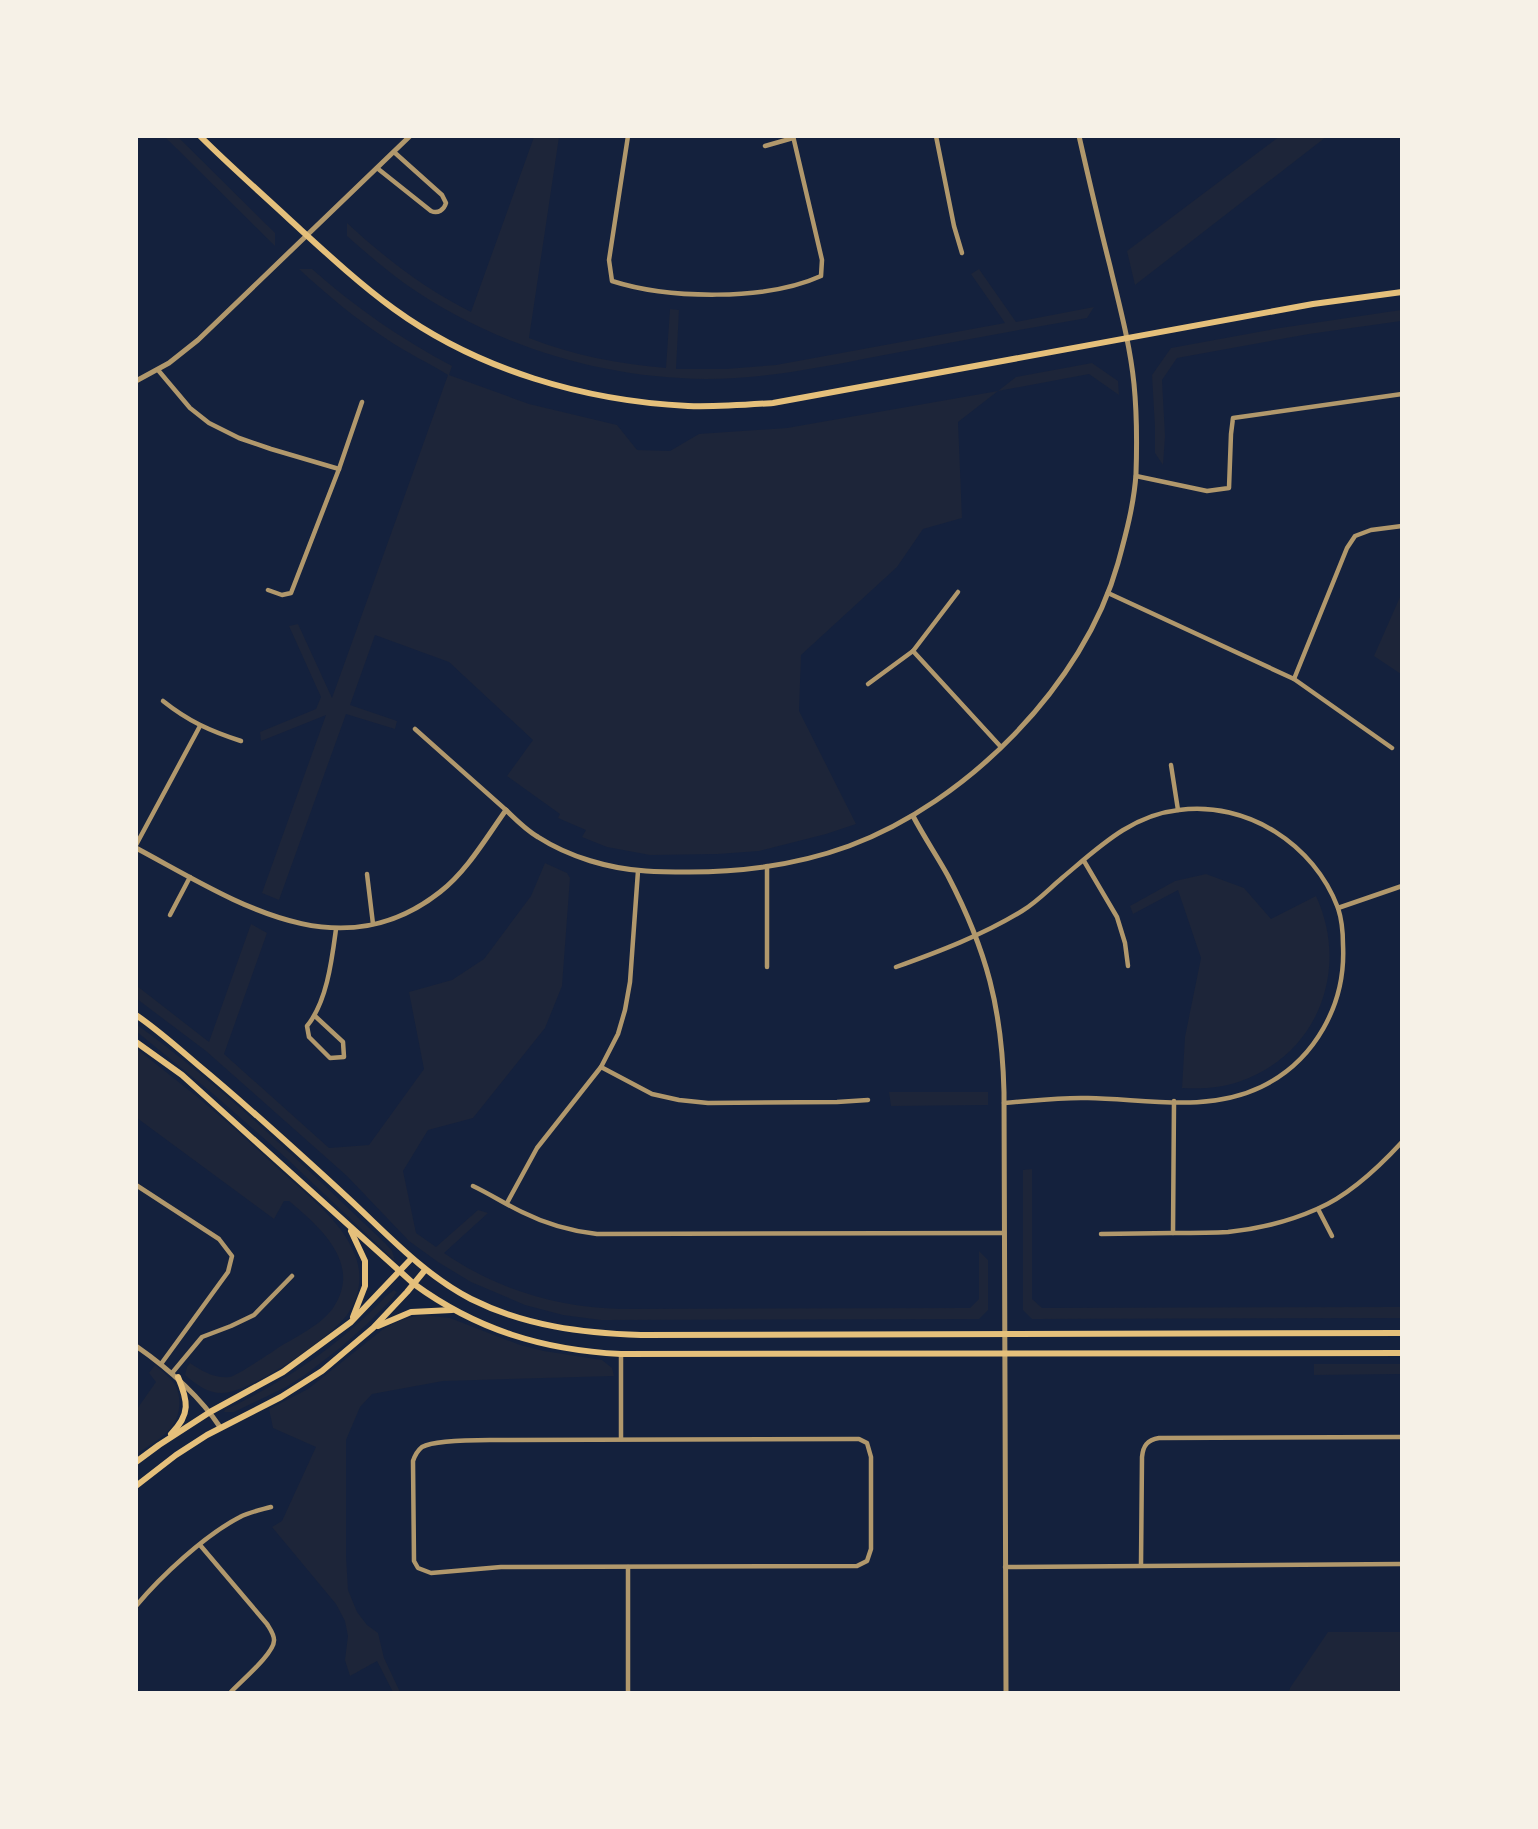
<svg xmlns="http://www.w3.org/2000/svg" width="1538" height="1829" font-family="'IBM Plex Sans',sans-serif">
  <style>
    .green { fill: #1d2539 }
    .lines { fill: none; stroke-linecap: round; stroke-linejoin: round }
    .minor { stroke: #b1986c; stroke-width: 4.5 }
    .tertiary { stroke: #b1986c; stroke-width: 5 }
    .secondary { stroke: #e5c07b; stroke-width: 6 }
  </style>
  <rect width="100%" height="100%" fill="#14213d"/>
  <g class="green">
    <path d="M 1280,136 L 1326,137 L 1135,285 L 1127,251 Z"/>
    <path d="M 165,137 L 178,137 L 275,233 L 275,246 Z"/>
    <path d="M 534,137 L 559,137 L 529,338 C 572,355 619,364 666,368 L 670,309 L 679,310 L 676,369 L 726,369 L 776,365 L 1005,323 L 971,274 L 979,269 L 1016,322 L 1094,307 L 1087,318 C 1018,330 948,343 879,356 C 822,367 765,379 706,379 C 599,378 492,345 404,283 C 384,268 365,252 347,236 L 347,223 C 385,258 425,289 471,312 Z"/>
    <path d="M 299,269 L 312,269 C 355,307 401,339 452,366 L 449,375 L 529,404 L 617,425 L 637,450 L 670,451 L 699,434 L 787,428 L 998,391 L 1016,377 L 1092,363 L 1118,381 L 1119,395 L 1089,374 L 998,391 L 958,422 L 962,518 L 923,529 L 897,567 L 801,655 L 799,711 L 856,824 L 826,834 L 759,851 L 718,854 L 650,855 L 607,847 L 582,837 L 586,830 L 558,818 L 560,814 L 507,776 L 533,740 L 449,662 L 375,635 L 350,705 L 397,721 L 395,729 L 346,714 L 279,900 L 262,893 L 326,715 L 261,741 L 260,732 L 316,709 L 321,697 L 289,626 L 298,624 L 332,698 L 448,375 C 429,363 407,353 388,340 C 356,319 327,295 299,269 Z"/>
    <path d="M 1401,310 L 1401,321 L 1309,334 L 1177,358 L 1162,380 L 1165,436 L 1163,465 L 1155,453 L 1155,427 L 1152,375 L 1171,348 L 1280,328 Z"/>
    <path d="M 1400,597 L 1402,599 L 1401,674 L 1374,656 Z"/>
    <path d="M 545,863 L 567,873 L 570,878 L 562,986 L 545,1028 L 473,1118 L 428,1130 L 403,1171 L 416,1233 L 436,1247 L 478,1210 L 488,1213 L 444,1253 C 498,1290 556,1307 621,1309 L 970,1308 L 979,1299 L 979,1251 L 988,1260 L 988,1310 L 979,1319 L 601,1320 L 563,1315 L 525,1305 L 471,1282 L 438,1262 L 409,1241 L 347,1176 L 206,1051 L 137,999 L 137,986 L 209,1042 L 251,924 L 267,933 L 224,1054 L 329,1148 L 369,1145 L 424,1069 L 409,992 L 452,980 L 484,959 L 531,896 Z"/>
    <path d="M 1206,874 L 1244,888 L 1271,919 L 1316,896 C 1350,969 1318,1054 1241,1081 C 1222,1088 1202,1089 1182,1088 L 1185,1037 L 1201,958 L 1178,890 L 1133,914 L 1130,906 L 1175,881 Z"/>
    <path d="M 136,1024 C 226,1089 306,1168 386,1244 L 392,1251 L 395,1261 L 285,1157 L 212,1093 L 137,1032 Z"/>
    <path d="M 137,1049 C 163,1070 190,1090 215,1112 C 238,1131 260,1152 282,1172 C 307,1195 343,1222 355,1255 C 363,1275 360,1297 347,1315 C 329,1339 252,1392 222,1393 C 207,1393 197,1385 185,1375 L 187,1367 L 190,1363 C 202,1371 215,1379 230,1377 C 238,1375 272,1352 281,1346 C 298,1336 322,1324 333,1308 C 363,1264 320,1227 289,1201 L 284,1201 L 274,1219 L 137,1118 Z"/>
    <path d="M 889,1092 L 988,1092 L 988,1105 L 891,1106 Z"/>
    <path d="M 1032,1169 L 1032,1299 L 1042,1308 L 1401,1307 L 1401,1318 L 1032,1319 L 1023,1310 L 1023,1170 Z"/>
    <path d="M 394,1290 L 397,1292 L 391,1300 L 366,1325 L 340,1348 L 305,1375 L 286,1387 L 234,1412 L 224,1412 L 225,1410 C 287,1380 339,1346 386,1296 Z"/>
    <path d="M 423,1315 L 450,1318 L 520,1345 L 544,1351 L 602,1360 L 612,1368 L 614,1376 L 443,1381 L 372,1394 L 360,1407 L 346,1440 L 346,1556 L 348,1590 L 357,1612 L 367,1625 L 378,1633 L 384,1658 L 400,1692 L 393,1692 L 377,1661 L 350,1676 L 345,1660 L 348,1636 L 345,1621 L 336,1604 L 272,1527 L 282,1521 L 316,1447 L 273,1428 L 269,1409 L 308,1389 L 382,1330 C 395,1322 407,1317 423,1315 Z"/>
    <path d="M 1314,1364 L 1401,1364 L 1401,1374 L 1314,1375 Z"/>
    <path d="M 155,1365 C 162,1371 170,1377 175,1385 C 183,1399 180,1420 168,1431 C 160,1440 146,1447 137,1454 L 137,1409 L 156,1382 L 149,1373 Z"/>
    <path d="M 1328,1632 L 1401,1632 L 1401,1692 L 1289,1692 L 1290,1688 Z"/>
  </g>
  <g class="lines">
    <g class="minor">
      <path d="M 628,136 L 609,260 L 612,281 C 668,299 766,301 821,276 L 822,260 L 793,136"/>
      <path d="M 936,136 L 954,226 L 962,253"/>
      <path d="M 765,146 L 793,138"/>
      <path d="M 377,168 L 431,211 C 438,214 444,210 446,203 L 442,195 L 394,152"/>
      <path d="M 158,370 L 190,408 L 209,423 L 239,438 L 271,449 L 339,469"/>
      <path d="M 1136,476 L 1207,491 L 1229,488 L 1231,434 L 1233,418 L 1402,394"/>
      <path d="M 268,590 L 282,595 L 291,593 L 339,469 L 362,402"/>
      <path d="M 1108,593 L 1294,679 L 1392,748"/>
      <path d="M 913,651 L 1001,747"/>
      <path d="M 1294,679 L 1347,548 L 1355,536 L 1371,530 L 1402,526"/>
      <path d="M 868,684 L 913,651 L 958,592"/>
      <path d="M 163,701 C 188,721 210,731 241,741"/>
      <path d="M 415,729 L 506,810"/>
      <path d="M 1171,765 L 1178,810"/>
      <path d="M 136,845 L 200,726"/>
      <path d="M 1084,861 L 1117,917 L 1125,943 L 1128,966"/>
      <path d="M 367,874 L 373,924"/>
      <path d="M 1338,908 L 1402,886"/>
      <path d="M 170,915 L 190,877"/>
      <path d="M 767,967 L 767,866"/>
      <path d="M 896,967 C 938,952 983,935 1022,911 C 1037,902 1049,889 1062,878 C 1098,848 1131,815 1179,810 C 1247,801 1314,844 1338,908 C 1342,920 1343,933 1343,945 C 1346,1004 1315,1061 1261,1087 C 1207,1113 1145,1099 1088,1098 C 1060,1097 1032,1101 1004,1103"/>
      <path d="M 315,1016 L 343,1042 L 344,1057 L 330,1058 L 309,1037 L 307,1026 C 327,1002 332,959 336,929"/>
      <path d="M 601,1067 L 652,1094 L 679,1100 L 708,1103 L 837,1102 L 868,1100"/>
      <path d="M 1174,1101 L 1173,1233 C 1191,1233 1210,1233 1228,1232 C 1257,1229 1290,1221 1317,1209 C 1348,1196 1379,1167 1402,1142"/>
      <path d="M 136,1185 L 219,1239 L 232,1256 L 228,1272 L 161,1364"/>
      <path d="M 473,1186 C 490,1194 505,1204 522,1212 C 546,1224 570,1231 597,1234 L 1004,1233"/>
      <path d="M 507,1203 L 537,1148 L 601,1067 L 618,1034 L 625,1010 L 630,982 L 638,871"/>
      <path d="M 1318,1209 L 1332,1236"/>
      <path d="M 1101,1234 L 1173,1233"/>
      <path d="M 621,1354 L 621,1439"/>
      <path d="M 172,1373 L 202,1337 L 231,1326 L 254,1315 L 292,1276"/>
      <path d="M 852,1439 L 859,1439 L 867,1443 L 871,1457 L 871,1549 L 867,1561 L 857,1566 L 501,1567 L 431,1573 L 418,1568 L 414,1561 L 413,1461 C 415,1455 417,1451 422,1447 C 435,1440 474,1440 490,1440 Z"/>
      <path d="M 200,1545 L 267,1624 C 270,1629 274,1634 274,1640 C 275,1653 240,1682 231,1692"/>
      <path d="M 1141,1565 L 1142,1457 C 1143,1446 1147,1440 1159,1438 L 1402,1437"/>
      <path d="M 628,1567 L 628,1692"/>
      <path d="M 1005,1567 L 1402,1564"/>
      <path d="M 136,1606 C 161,1576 205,1535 240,1517 C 249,1512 260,1510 271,1507"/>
    </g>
    <g class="tertiary">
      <path d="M 136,381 L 169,363 L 198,340 L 410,136"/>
      <path d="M 913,816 C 924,837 937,856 948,876 C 987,951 1002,1009 1004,1092 L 1006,1692"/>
      <path d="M 136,848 C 232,899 337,973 440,892 C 467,871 486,838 506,810 C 516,820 526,830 538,837 C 569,857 610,869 646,871 C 660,872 675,872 689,872 C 743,872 797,865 849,846 C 966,803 1084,685 1118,563 C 1126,534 1134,504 1136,474 C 1137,444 1137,414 1134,384 C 1130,344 1119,304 1110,266 C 1099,223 1089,180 1079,136"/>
      <path d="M 136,1346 C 169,1369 198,1394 220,1427"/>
    </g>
    <g class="secondary">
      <path d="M 200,136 C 229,165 260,192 289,219 C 323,250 357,282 394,309 C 478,370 585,401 688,406 C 716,407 744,405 773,403 L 1313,304 L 1402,292"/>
      <path d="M 136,1015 C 158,1030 178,1048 198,1065 C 250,1108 299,1153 349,1199 C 388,1235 423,1274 471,1299 C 525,1326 582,1333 641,1335 L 1402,1333"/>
      <path d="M 136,1042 L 182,1075 L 414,1284 C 477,1330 543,1350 621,1354 L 1402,1353"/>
      <path d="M 351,1231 L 365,1261 L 365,1286 L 353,1317"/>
      <path d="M 378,1326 L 411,1312 L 452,1310"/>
      <path d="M 171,1434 C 191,1414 188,1401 178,1377"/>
      <path d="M 136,1462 L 159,1445 L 210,1412 L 283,1372 L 351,1322 L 411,1259"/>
      <path d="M 136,1486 L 176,1455 L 207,1435 L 281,1397 L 322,1371 L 373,1328 L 407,1292 L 425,1270"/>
    </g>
  </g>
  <rect width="1538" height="1829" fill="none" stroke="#f6f1e7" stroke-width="276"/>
</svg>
